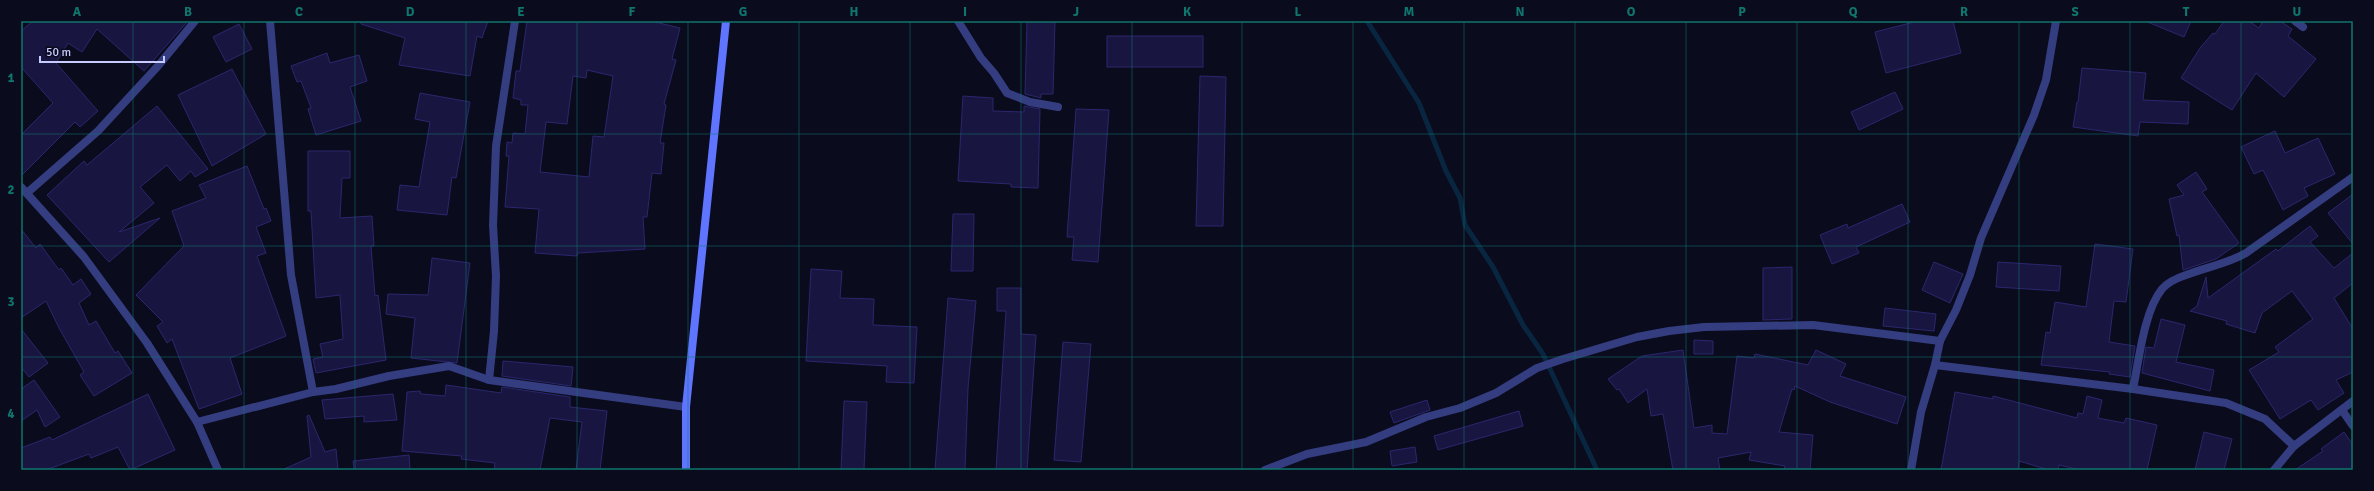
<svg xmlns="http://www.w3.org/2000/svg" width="2374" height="491" font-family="Signika,sans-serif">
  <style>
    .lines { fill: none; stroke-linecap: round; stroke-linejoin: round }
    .stream { stroke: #092640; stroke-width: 5 }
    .building { fill: #181640; stroke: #2a276d; fill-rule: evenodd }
    .street { stroke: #343d80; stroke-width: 8 }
    .secondary { stroke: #5f75ff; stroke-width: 8 }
    .grid { fill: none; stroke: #0f766e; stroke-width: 1; stroke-opacity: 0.55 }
    .neatline { fill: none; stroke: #0f766e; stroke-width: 1.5 }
    .grid-label { font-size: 13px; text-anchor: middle; font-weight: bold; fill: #0f766e }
  </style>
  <rect width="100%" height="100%" fill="#0b0b1e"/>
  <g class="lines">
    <path class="stream" d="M 1367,21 L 1419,103 L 1446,171 L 1460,198 L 1465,225 L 1493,267 L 1523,325 L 1543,354 L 1597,470"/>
  </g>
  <g class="building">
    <path d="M 33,21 L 188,21 L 144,71 L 97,29 L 82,52 L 68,43 L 56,63 L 98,111 L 80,127 L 75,122 L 21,176 L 21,135 L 53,103 L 21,67 L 21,31 Z"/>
    <path d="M 361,21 L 488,21 L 482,38 L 477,36 L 470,76 L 399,65 L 405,38 L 361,24 Z"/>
    <path d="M 527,21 L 651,21 L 680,28 L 672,59 L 676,60 L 664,104 L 666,105 L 660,143 L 664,143 L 661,174 L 652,173 L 647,217 L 643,217 L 645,249 L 578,253 L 577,256 L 535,253 L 539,209 L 505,207 L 509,156 L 506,156 L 507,142 L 512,143 L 513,133 L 525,134 L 528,105 L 521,105 L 521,100 L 513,98 L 516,71 L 520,71 ZM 587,70 L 613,76 L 604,137 L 593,136 L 589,177 L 540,172 L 546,122 L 567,124 L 573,76 L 586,78 Z"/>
    <path d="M 1027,21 L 1055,21 L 1053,94 L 1041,94 L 1041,98 L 1025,94 Z"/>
    <path d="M 1918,21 L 1953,21 L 1961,53 L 1886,73 L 1875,32 Z"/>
    <path d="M 2145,21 L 2191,21 L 2184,37 Z"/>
    <path d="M 2224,21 L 2249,21 L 2259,28 L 2263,21 L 2280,21 L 2292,29 L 2288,36 L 2316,59 L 2284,97 L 2256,73 L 2232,110 L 2181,78 L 2200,48 L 2213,33 L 2215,34 Z"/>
    <path d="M 239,24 L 252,49 L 226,62 L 213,37 Z"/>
    <rect x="1107" y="36" width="96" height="31"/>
    <path d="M 327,53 L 330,63 L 359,55 L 367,81 L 350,87 L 361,121 L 316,135 L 308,109 L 311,108 L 301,81 L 297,82 L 291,66 Z"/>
    <path d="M 2082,68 L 2146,73 L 2143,100 L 2189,102 L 2188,124 L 2140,122 L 2138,136 L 2073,127 L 2077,102 L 2078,102 Z"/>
    <path d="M 232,69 L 266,134 L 212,166 L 178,95 Z"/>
    <path d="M 1200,76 L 1226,77 L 1223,226 L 1196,226 Z"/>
    <path d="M 1895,92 L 1903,109 L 1859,130 L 1851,112 Z"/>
    <path d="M 420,93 L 470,102 L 456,178 L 452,177 L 447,215 L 397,210 L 400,185 L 419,187 L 430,122 L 415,119 Z"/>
    <path d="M 963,96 L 993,98 L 993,111 L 1024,112 L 1024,106 L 1040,109 L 1038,188 L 1011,187 L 1011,184 L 958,181 Z"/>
    <path d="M 157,106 L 208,169 L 195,177 L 191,171 L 180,181 L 167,165 L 140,187 L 154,203 L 119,232 L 160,218 L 109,262 L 47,195 L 84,161 L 87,165 Z"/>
    <path d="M 1076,109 L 1109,110 L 1098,262 L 1072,260 L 1074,237 L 1067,237 Z"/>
    <path d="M 2275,131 L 2285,153 L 2318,138 L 2335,174 L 2304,188 L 2308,196 L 2283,210 L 2263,170 L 2254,174 L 2241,147 Z"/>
    <path d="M 308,151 L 350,151 L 350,178 L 342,178 L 340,218 L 372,216 L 374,246 L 371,246 L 375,296 L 378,295 L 379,303 L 386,360 L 316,373 L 313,359 L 323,357 L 320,344 L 343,339 L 340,295 L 316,298 L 311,211 L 308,211 Z"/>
    <path d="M 247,166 L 264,209 L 266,208 L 271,221 L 256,227 L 266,253 L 257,256 L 286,336 L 230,358 L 242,394 L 199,409 L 172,339 L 167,343 L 157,326 L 163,322 L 136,295 L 184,246 L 172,211 L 206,198 L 199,185 Z"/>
    <path d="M 2196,172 L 2207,189 L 2202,192 L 2239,243 L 2216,259 L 2183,270 L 2179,235 L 2177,236 L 2169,199 L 2184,195 L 2177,185 Z"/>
    <path d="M 2353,194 L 2353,244 L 2328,213 Z"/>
    <path d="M 1902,204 L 1910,222 L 1856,247 L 1859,253 L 1832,264 L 1820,235 L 1847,224 L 1848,228 Z"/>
    <path d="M 953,214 L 974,214 L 973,271 L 951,271 Z"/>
    <path d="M 2310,226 L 2318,236 L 2310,242 L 2334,268 L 2353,253 L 2353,283 L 2334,298 L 2353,329 L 2353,372 L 2336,380 L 2344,393 L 2318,410 L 2311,400 L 2280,419 L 2249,370 L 2279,352 L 2275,347 L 2313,319 L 2292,291 L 2262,313 L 2255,333 L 2226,324 L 2227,321 L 2190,311 L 2197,306 L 2206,277 L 2208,298 L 2276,249 L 2278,251 Z"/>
    <path d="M 21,229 L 36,248 L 40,244 L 59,270 L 61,268 L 73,285 L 81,279 L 91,294 L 79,303 L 89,325 L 96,321 L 115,353 L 118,351 L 132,373 L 94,396 L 80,375 L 84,372 L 59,328 L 46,301 L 21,318 Z"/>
    <path d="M 2095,244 L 2133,249 L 2126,302 L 2114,301 L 2109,342 L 2135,346 L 2130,377 L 2109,374 L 2110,372 L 2041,365 L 2046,332 L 2050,333 L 2055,302 L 2086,307 Z"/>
    <path d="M 432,258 L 470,263 L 457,363 L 411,358 L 415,318 L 386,314 L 388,294 L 428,295 Z"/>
    <path d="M 1934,262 L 1963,274 L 1950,303 L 1922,290 Z"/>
    <path d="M 1998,262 L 2061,266 L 2059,291 L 1996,287 Z"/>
    <path d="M 1792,267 L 1792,319 L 1763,320 L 1763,268 Z"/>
    <path d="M 811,269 L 842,271 L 840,298 L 874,299 L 873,325 L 917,327 L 914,383 L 886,382 L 887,366 L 806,361 Z"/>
    <path d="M 997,288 L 1021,288 L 1021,334 L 1036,335 L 1027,470 L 996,470 L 1006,311 L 997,311 Z"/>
    <path d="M 948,298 L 976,301 L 968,388 L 965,470 L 935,470 Z"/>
    <path d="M 1885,308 L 1936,314 L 1934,331 L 1883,326 Z"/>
    <path d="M 2161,319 L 2185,325 L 2176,362 L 2214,370 L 2210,391 L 2142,373 L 2146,347 L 2154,348 Z"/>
    <path d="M 21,329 L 48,363 L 29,377 L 21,367 Z"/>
    <path d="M 1694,340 L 1713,341 L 1713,354 L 1694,354 Z"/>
    <path d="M 1063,342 L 1091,344 L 1081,462 L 1054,460 Z"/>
    <path d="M 1683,350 L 1694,428 L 1712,425 L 1712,433 L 1727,434 L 1737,356 L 1754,358 L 1755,354 L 1808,365 L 1816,350 L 1846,364 L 1840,376 L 1906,397 L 1897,424 L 1830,402 L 1795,386 L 1794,390 L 1792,389 L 1779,432 L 1813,435 L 1810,470 L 1784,470 L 1785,466 L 1749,460 L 1751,452 L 1718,458 L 1720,470 L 1673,470 L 1663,414 L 1651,416 L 1647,389 L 1628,403 L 1619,389 L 1617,390 L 1608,379 L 1642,356 Z"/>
    <path d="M 503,361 L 573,367 L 571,386 L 502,376 Z"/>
    <path d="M 34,380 L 60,417 L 45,427 L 37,410 L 21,421 L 21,389 Z"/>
    <path d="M 446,385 L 501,393 L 502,387 L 570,397 L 570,407 L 607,411 L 600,470 L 576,470 L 582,422 L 550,418 L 540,470 L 494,470 L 495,463 L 461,459 L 462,456 L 402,451 L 407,392 L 420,391 L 421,394 L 445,396 Z"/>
    <path d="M 1955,392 L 1993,399 L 1993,396 L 2077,418 L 2078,413 L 2083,414 L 2087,396 L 2102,400 L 2098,418 L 2124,423 L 2126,418 L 2157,425 L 2147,470 L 2081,470 L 2059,465 L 2058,470 L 2049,470 L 2019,461 L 2018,470 L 1941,470 Z"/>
    <path d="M 148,394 L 175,450 L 130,470 L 118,447 L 91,458 L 89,454 L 46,470 L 21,470 L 21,448 L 50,437 L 52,440 Z"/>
    <path d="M 393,394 L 397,420 L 364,422 L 364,416 L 325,419 L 322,400 Z"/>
    <path d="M 1427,400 L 1430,410 L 1394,423 L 1390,412 Z"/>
    <path d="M 844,401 L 867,402 L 864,470 L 841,470 Z"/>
    <path d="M 1519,411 L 1523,426 L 1438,450 L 1434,436 Z"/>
    <path d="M 309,415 L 325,452 L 336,449 L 338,470 L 282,470 L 311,457 L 307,416 Z"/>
    <path d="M 2204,432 L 2232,439 L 2224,470 L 2195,470 Z"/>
    <path d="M 2344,432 L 2353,445 L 2353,470 L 2295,470 L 2323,451 L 2321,449 Z"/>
    <path d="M 1415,447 L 1417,462 L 1392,466 L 1390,451 Z"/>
    <path d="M 409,455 L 410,470 L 354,470 L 353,461 Z"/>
  </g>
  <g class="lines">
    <g class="street">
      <path d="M 270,21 L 291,275 L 313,392"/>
      <path d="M 958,21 L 981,58 L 994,73 L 1007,93 L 1030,102 L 1058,107"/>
      <path d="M 2295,21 L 2303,27"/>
      <path d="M 21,187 L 84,257 L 147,343 L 197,422 L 218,470"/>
      <path d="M 27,193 L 98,131 L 158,66 L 195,21"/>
      <path d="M 1935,365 L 2133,389 L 2226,403 L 2265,419 L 2294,446"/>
      <path d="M 489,380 L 494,331 L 496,276 L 493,225 L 496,146 L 515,21"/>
      <path d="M 2133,389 C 2139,360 2144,311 2162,289 C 2168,282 2177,278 2186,275 C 2206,267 2227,264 2246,253 L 2353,177"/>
      <path d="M 2342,410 L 2353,426"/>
      <path d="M 197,422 L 313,392 L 336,389 L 389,376 L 449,366 L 489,380 L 686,407"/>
      <path d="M 1265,470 L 1307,454 L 1366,442 L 1426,417 L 1460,408 L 1496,393 L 1537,368 L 1563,359 L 1637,337 L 1669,331 L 1704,327 L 1813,325 L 1940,341"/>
      <path d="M 1911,470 L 1921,412 L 1935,365 L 1940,341 L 1956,310 L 1970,275 L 1981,238 L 2034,115 L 2046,80 L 2056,21"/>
      <path d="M 2274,470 L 2294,446 L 2353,401"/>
    </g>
    <path class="secondary" d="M 686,470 L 686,407 L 726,21"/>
  </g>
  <path class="grid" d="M 133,21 L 133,470M 244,21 L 244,470M 355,21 L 355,470M 466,21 L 466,470M 577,21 L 577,470M 688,21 L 688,470M 799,21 L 799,470M 910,21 L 910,470M 1021,21 L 1021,470M 1132,21 L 1132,470M 1242,21 L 1242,470M 1353,21 L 1353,470M 1464,21 L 1464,470M 1575,21 L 1575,470M 1686,21 L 1686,470M 1797,21 L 1797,470M 1908,21 L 1908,470M 2019,21 L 2019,470M 2130,21 L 2130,470M 2241,21 L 2241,470M 21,134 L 2353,134M 21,246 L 2353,246M 21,357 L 2353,357"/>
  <rect width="2374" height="491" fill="none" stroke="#0b0b1e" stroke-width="44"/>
  <path d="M40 56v6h124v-6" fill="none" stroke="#c8cbff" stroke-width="2"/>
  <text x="46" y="56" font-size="12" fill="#c8cbff" stroke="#0b0b1e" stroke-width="3" paint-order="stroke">50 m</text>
  <rect x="22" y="22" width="2330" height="447" class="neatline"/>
  <g class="grid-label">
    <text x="77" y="16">A</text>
    <text x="188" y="16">B</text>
    <text x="299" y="16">C</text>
    <text x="410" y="16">D</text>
    <text x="521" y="16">E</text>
    <text x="632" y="16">F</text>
    <text x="743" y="16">G</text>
    <text x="854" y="16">H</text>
    <text x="965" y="16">I</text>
    <text x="1076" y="16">J</text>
    <text x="1187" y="16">K</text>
    <text x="1298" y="16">L</text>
    <text x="1409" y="16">M</text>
    <text x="1520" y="16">N</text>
    <text x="1631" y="16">O</text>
    <text x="1742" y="16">P</text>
    <text x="1853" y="16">Q</text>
    <text x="1964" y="16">R</text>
    <text x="2075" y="16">S</text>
    <text x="2186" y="16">T</text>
    <text x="2297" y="16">U</text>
    <text x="11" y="82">1</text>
    <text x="11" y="194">2</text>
    <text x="11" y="306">3</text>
    <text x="11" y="418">4</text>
  </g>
</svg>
